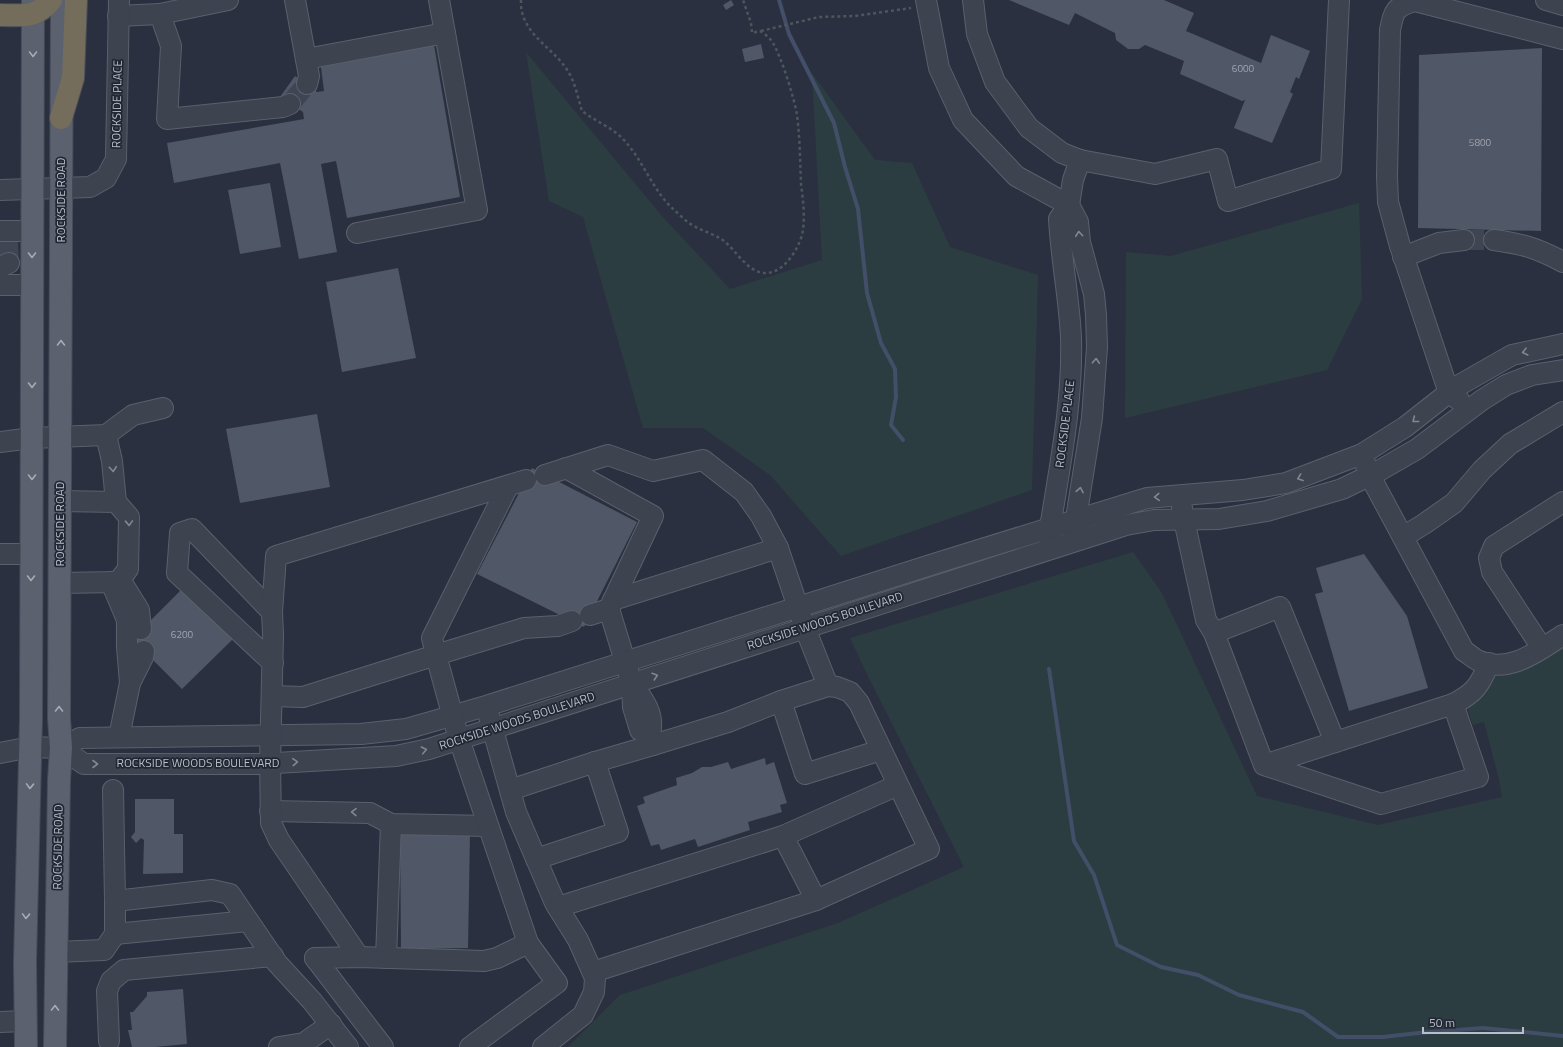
<svg xmlns="http://www.w3.org/2000/svg" width="1563" height="1047" font-family="'Titillium Web',sans-serif">
  <style>
    .green { fill: #2c3d41 }
    .lines { fill: none; stroke-linecap: round; stroke-linejoin: round }
    .stream { stroke: #434e68; stroke-width: 4 }
    .building { fill: #505767 }
    .minor-tunnel { stroke: #404554; stroke-width: 20; stroke-dasharray: 20 10; stroke-linecap: butt }
    .minor-casing { stroke: #5b606c; stroke-width: 22 }
    .major-casing { stroke: #474b58; stroke-width: 24 }
    .highway-casing { stroke: #484d59; stroke-width: 24 }
    .path { stroke: #4a585d; stroke-width: 2.5; stroke-dasharray: 3 3; stroke-linecap: butt }
    .minor { stroke: #3d434f; stroke-width: 20 }
    .major { stroke: #5c616f; stroke-width: 22 }
    .highway { stroke: #746d5b; stroke-width: 22 }
    .oneway { stroke: #a7abb7 }
    .oneway2 { stroke: #828792 }
    .labels { text-anchor: middle; stroke-width: 3.5; stroke-linejoin: round; paint-order: stroke }
    .number-label { font-size: 10px; fill: #a0a4b0 }
    .street-label { font-size: 12px; fill: #babec9; stroke: #222734 }
  </style>
  <rect width="100%" height="100%" fill="#2a303f"/>
  <g class="green">
    <path d="M 526,52 L 661,215 L 730,289 L 822,260 L 812,73 L 875,160 L 912,163 L 950,247 L 1038,275 L 1032,490 L 841,556 L 770,475 L 703,428 L 643,428 L 583,217 L 549,201 Z"/>
    <path d="M 1359,203 L 1362,299 L 1327,370 L 1125,418 L 1126,252 L 1171,256 Z"/>
    <path d="M 1133,552 L 1162,593 L 1257,796 L 1378,825 L 1502,797 L 1499,779 L 1484,722 L 1473,725 L 1467,707 L 1491,678 L 1515,669 L 1529,667 L 1563,644 L 1563,1047 L 568,1047 L 620,995 L 838,923 L 964,867 L 864,668 L 850,638 Z"/>
  </g>
  <g class="lines">
    <g class="stream">
      <path d="M 779,0 L 789,34 L 834,123 L 845,167 L 858,209 L 867,293 L 881,343 L 895,369 L 896,397 L 891,425 L 903,440"/>
      <path d="M 1049,669 L 1074,841 L 1094,875 L 1117,945 L 1161,967 L 1198,975 L 1239,995 L 1303,1012 L 1338,1037 L 1383,1037 L 1418,1033 L 1483,1028 L 1563,1036"/>
    </g>
  </g>
  <g class="building">
    <path d="M 731,0 L 734,5 L 726,10 L 723,5 Z"/>
    <path d="M 1009,0 L 1164,0 L 1194,13 L 1186,31 L 1261,63 L 1271,35 L 1310,51 L 1299,79 L 1296,77 L 1290,92 L 1293,94 L 1272,143 L 1234,128 L 1245,100 L 1242,101 L 1180,74 L 1184,61 L 1145,45 L 1139,49 L 1128,49 L 1116,40 L 1115,33 L 1075,13 L 1069,25 Z"/>
    <path d="M 761,44 L 764,58 L 745,62 L 742,49 Z"/>
    <path d="M 434,45 L 460,197 L 347,218 L 336,161 L 321,164 L 337,252 L 299,259 L 280,163 L 174,183 L 167,143 L 304,119 L 303,112 L 280,97 L 295,76 L 317,92 L 324,91 L 321,67 Z"/>
    <path d="M 1542,48 L 1541,231 L 1418,228 L 1419,55 Z"/>
    <path d="M 270,183 L 281,247 L 240,254 L 228,190 Z"/>
    <path d="M 398,268 L 416,358 L 342,372 L 326,282 Z"/>
    <path d="M 317,414 L 330,487 L 240,503 L 226,429 Z"/>
    <path d="M 532,468 L 637,522 L 584,627 L 477,574 Z"/>
    <path d="M 1364,554 L 1407,616 L 1428,688 L 1349,711 L 1315,594 L 1323,592 L 1316,568 Z"/>
    <path d="M 184,587 L 233,639 L 182,689 L 132,639 Z"/>
    <path d="M 765,758 L 766,765 L 774,762 L 787,803 L 780,805 L 782,812 L 748,822 L 750,830 L 698,847 L 695,839 L 661,850 L 659,844 L 651,846 L 637,806 L 645,803 L 643,797 L 677,785 L 676,778 L 692,773 L 702,767 L 711,767 L 728,762 L 731,769 Z"/>
    <path d="M 135,799 L 174,799 L 174,834 L 183,834 L 183,873 L 143,874 L 144,840 L 141,838 L 136,843 L 131,837 L 135,832 Z"/>
    <path d="M 400,831 L 470,832 L 468,948 L 401,949 Z"/>
    <path d="M 183,989 L 187,1044 L 155,1047 L 132,1047 L 128,1030 L 132,1030 L 130,1012 L 133,1012 L 147,996 L 147,992 Z"/>
  </g>
  <g class="lines">
    <g class="minor-tunnel">
      <path d="M 290,104 L 307,84"/>
      <path d="M 1464,240 L 1494,240"/>
      <path d="M 8,241 L 9,263"/>
    </g>
    <defs>
      <g id="minor">
        <path d="M 295,0 L 309,76 L 307,84"/>
        <path d="M 926,0 L 939,68 L 963,120 L 1016,176 L 1069,205 L 1078,222 L 1080,242 L 1094,294 L 1096,315 L 1097,347 L 1092,418 L 1074,531"/>
        <path d="M 973,0 L 977,34 L 995,82 L 1029,128 L 1062,153 L 1080,160 L 1155,174 L 1217,159 L 1228,201 L 1331,169 L 1339,0"/>
        <path d="M 1546,0 L 1563,5"/>
        <path d="M 160,14 L 228,0"/>
        <path d="M 118,16 L 160,14 L 171,46 L 167,119 L 283,107 L 290,104"/>
        <path d="M 306,59 L 445,33"/>
        <path d="M 0,190 L 90,187 L 106,178 L 116,159 L 119,0"/>
        <path d="M 0,231 L 32,231"/>
        <path d="M 357,233 L 477,210 L 439,0"/>
        <path d="M 1494,240 C 1523,244 1537,248 1563,262"/>
        <path d="M 1403,257 L 1439,243 L 1464,240"/>
        <path d="M 0,267 L 9,263"/>
        <path d="M 0,285 L 32,285"/>
        <path d="M 1459,400 L 1449,393 L 1400,246 L 1388,202 L 1387,176 L 1390,30 C 1394,10 1395,7 1415,1 L 1563,39"/>
        <path d="M 106,435 L 112,461 L 116,502"/>
        <path d="M 0,442 L 32,438 L 106,435 L 133,415 L 163,408"/>
        <path d="M 1365,463 L 1370,476 L 1464,651 C 1469,654 1473,658 1477,660 C 1509,675 1538,651 1563,635"/>
        <path d="M 566,468 L 653,516 L 609,609 L 632,684 L 633,707 L 640,730 L 650,735 C 655,714 644,700 632,684"/>
        <path d="M 545,475 L 608,455 L 653,471 L 703,460 L 744,492 L 761,516 L 778,548"/>
        <path d="M 1182,508 L 1184,520 L 1206,620 L 1214,633 L 1264,765 L 1381,804 L 1478,777 L 1453,704 L 1264,765"/>
        <path d="M 1403,537 L 1424,524 L 1454,503 L 1482,470 L 1510,444 L 1563,412"/>
        <path d="M 1050,539 L 1050,528 C 1060,464 1073,402 1071,337 C 1069,297 1061,258 1059,219 L 1069,205 L 1073,180 L 1080,160"/>
        <path d="M 0,554 L 31,554"/>
        <path d="M 121,581 L 139,610 L 141,629"/>
        <path d="M 111,582 L 127,620 L 127,647 L 130,683 L 119,737"/>
        <path d="M 60,583 L 118,582 L 128,569 L 129,517 L 116,502 L 60,501"/>
        <path d="M 613,600 L 778,548 L 805,628 L 828,686"/>
        <path d="M 272,612 L 192,529 L 180,533 L 177,573 L 273,663"/>
        <path d="M 590,615 L 609,609"/>
        <path d="M 1214,633 L 1280,607 L 1335,742"/>
        <path d="M 1542,648 L 1492,572 L 1489,558 L 1494,546 L 1563,502"/>
        <path d="M 130,683 L 143,657 L 144,651"/>
        <path d="M 272,696 L 303,697 L 436,655 L 432,638 L 508,486"/>
        <path d="M 781,701 L 805,774 L 881,750"/>
        <path d="M 1453,704 C 1475,693 1480,685 1489,663"/>
        <path d="M 489,716 L 516,812 L 555,903 L 578,940 L 595,978 L 594,992 L 583,1015 L 543,1047"/>
        <path d="M 61,748 L 84,764 L 259,764 L 396,756 L 429,749 L 1126,525 L 1154,520 L 1219,519 L 1267,511 L 1342,489 L 1377,472 L 1417,449 L 1482,400 L 1506,385 L 1532,375 L 1563,370"/>
        <path d="M 0,753 L 31,747 L 61,748 L 80,738 L 361,734 L 406,729 L 486,706 L 940,562 L 1147,498 L 1243,490 L 1286,483 L 1362,454 L 1405,427 L 1456,387 L 1512,355 L 1563,344"/>
        <path d="M 113,790 L 115,901"/>
        <path d="M 510,790 L 595,762 L 653,745 L 650,735"/>
        <path d="M 270,811 L 370,813 L 391,824 L 488,826"/>
        <path d="M 783,836 L 816,900"/>
        <path d="M 536,859 L 618,832 L 595,762"/>
        <path d="M 558,907 L 783,836 L 898,785"/>
        <path d="M 115,934 L 248,921"/>
        <path d="M 56,952 L 104,950 L 115,934 L 115,901 L 212,890 L 230,894 L 277,963 L 312,1001 L 348,1047"/>
        <path d="M 359,957 L 279,840 L 271,823 L 270,763 L 273,634 L 272,612 L 276,556 L 526,480"/>
        <path d="M 315,958 L 359,957 L 484,961 L 497,958 L 528,943"/>
        <path d="M 315,958 L 383,1047"/>
        <path d="M 386,958 L 391,824"/>
        <path d="M 593,972 L 816,900 L 929,849 L 859,703 L 850,692 L 837,687 L 828,686 L 781,701 L 728,722 L 653,745"/>
        <path d="M 0,1022 L 25,1021"/>
        <path d="M 109,1041 L 107,991 L 111,981 L 124,970 L 273,956"/>
        <path d="M 279,1047 L 304,1043 L 331,1024"/>
        <path d="M 470,1047 L 557,983 L 528,943 L 459,739 L 436,655 L 524,628 L 558,626 L 572,621"/>
      </g>
      <g id="major">
        <path d="M 26,1047 L 25,962 L 31,719 L 33,0"/>
        <path d="M 55,1047 L 59,780 L 61,748 L 59,718 L 62,0"/>
      </g>
      <g id="highway">
        <path d="M 0,15 C 22,15 36,19 51,0"/>
        <path d="M 61,118 L 73,78 L 76,0"/>
      </g>
    </defs>
    <use href="#minor" class="minor-casing"/>
    <use href="#major" class="major-casing"/>
    <use href="#highway" class="highway-casing"/>
    <g class="path">
      <path d="M 521,0 C 521,4 521,9 522,12 C 528,38 557,51 569,73 C 576,85 578,99 582,111 C 595,121 611,127 622,138 C 642,158 651,187 671,207 C 678,213 686,222 694,226 C 704,232 715,234 724,241 C 738,252 752,281 775,271 C 789,265 801,244 803,230 C 805,215 803,199 801,184 C 800,161 800,138 797,115 C 794,97 782,59 773,43 C 770,38 765,34 760,31 L 752,33 L 751,23 L 743,0"/>
      <path d="M 761,31 L 819,17 L 855,16 L 911,8"/>
    </g>
    <use href="#minor" class="minor"/>
    <use href="#major" class="major"/>
    <use href="#highway" class="highway"/>
  </g>
  <defs><path id="oneway-chevron" d="M-2-3.5L2.5 0L-2 3.5" fill="none" stroke-width="1.6" stroke-linecap="round" stroke-linejoin="round"/></defs>
  <g class="oneway">
    <use href="#oneway-chevron" transform="translate(33 54) rotate(90)"/>
    <use href="#oneway-chevron" transform="translate(32 255) rotate(90)"/>
    <use href="#oneway-chevron" transform="translate(61 343) rotate(-90)"/>
    <use href="#oneway-chevron" transform="translate(32 385) rotate(90)"/>
    <use href="#oneway-chevron" transform="translate(32 477) rotate(90)"/>
    <use href="#oneway-chevron" transform="translate(31 578) rotate(90)"/>
    <use href="#oneway-chevron" transform="translate(59 709) rotate(-90)"/>
    <use href="#oneway-chevron" transform="translate(30 786) rotate(92)"/>
    <use href="#oneway-chevron" transform="translate(26 916) rotate(92)"/>
    <use href="#oneway-chevron" transform="translate(55 1008) rotate(-89)"/>
  </g>
  <g class="oneway2">
    <use href="#oneway-chevron" transform="translate(1079 234) rotate(-95)"/>
    <use href="#oneway-chevron" transform="translate(1525 352) rotate(166)"/>
    <use href="#oneway-chevron" transform="translate(1096 361) rotate(-87)"/>
    <use href="#oneway-chevron" transform="translate(1415 420) rotate(142)"/>
    <use href="#oneway-chevron" transform="translate(113 469) rotate(85)"/>
    <use href="#oneway-chevron" transform="translate(1300 478) rotate(160)"/>
    <use href="#oneway-chevron" transform="translate(1080 490) rotate(-80)"/>
    <use href="#oneway-chevron" transform="translate(1157 497) rotate(177)"/>
    <use href="#oneway-chevron" transform="translate(129 523) rotate(88)"/>
    <use href="#oneway-chevron" transform="translate(655 676) rotate(-18)"/>
    <use href="#oneway-chevron" transform="translate(424 750) rotate(-12)"/>
    <use href="#oneway-chevron" transform="translate(295 762) rotate(-3)"/>
    <use href="#oneway-chevron" transform="translate(95 764)"/>
    <use href="#oneway-chevron" transform="translate(354 812) rotate(-179)"/>
  </g>
  <g class="labels">
    <g class="number-label">
      <text x="1243" y="72">6000</text>
      <text x="1480" y="146">5800</text>
      <text x="182" y="638">6200</text>
    </g>
    <g class="street-label">
      <text transform="translate(117 104) rotate(-89)" y="4">ROCKSIDE PLACE</text>
      <text transform="translate(61 200) rotate(-90)" y="4">ROCKSIDE ROAD</text>
      <text transform="translate(1065 424) rotate(-83)" y="4">ROCKSIDE PLACE</text>
      <text transform="translate(60 524) rotate(-90)" y="4">ROCKSIDE ROAD</text>
      <text transform="translate(825 621) rotate(-18)" y="4">ROCKSIDE WOODS BOULEVARD</text>
      <text transform="translate(517 721) rotate(-18)" y="4">ROCKSIDE WOODS BOULEVARD</text>
      <text x="198" y="767">ROCKSIDE WOODS BOULEVARD</text>
      <text transform="translate(58 847) rotate(-89)" y="4">ROCKSIDE ROAD</text>
    </g>
  </g>
  <path d="M1423 1027v6h100v-6" fill="none" stroke="#babec9" stroke-width="2"/>
  <text x="1429" y="1027" font-size="12" fill="#babec9" stroke="#222734" stroke-width="3" paint-order="stroke">50 m</text>
</svg>
